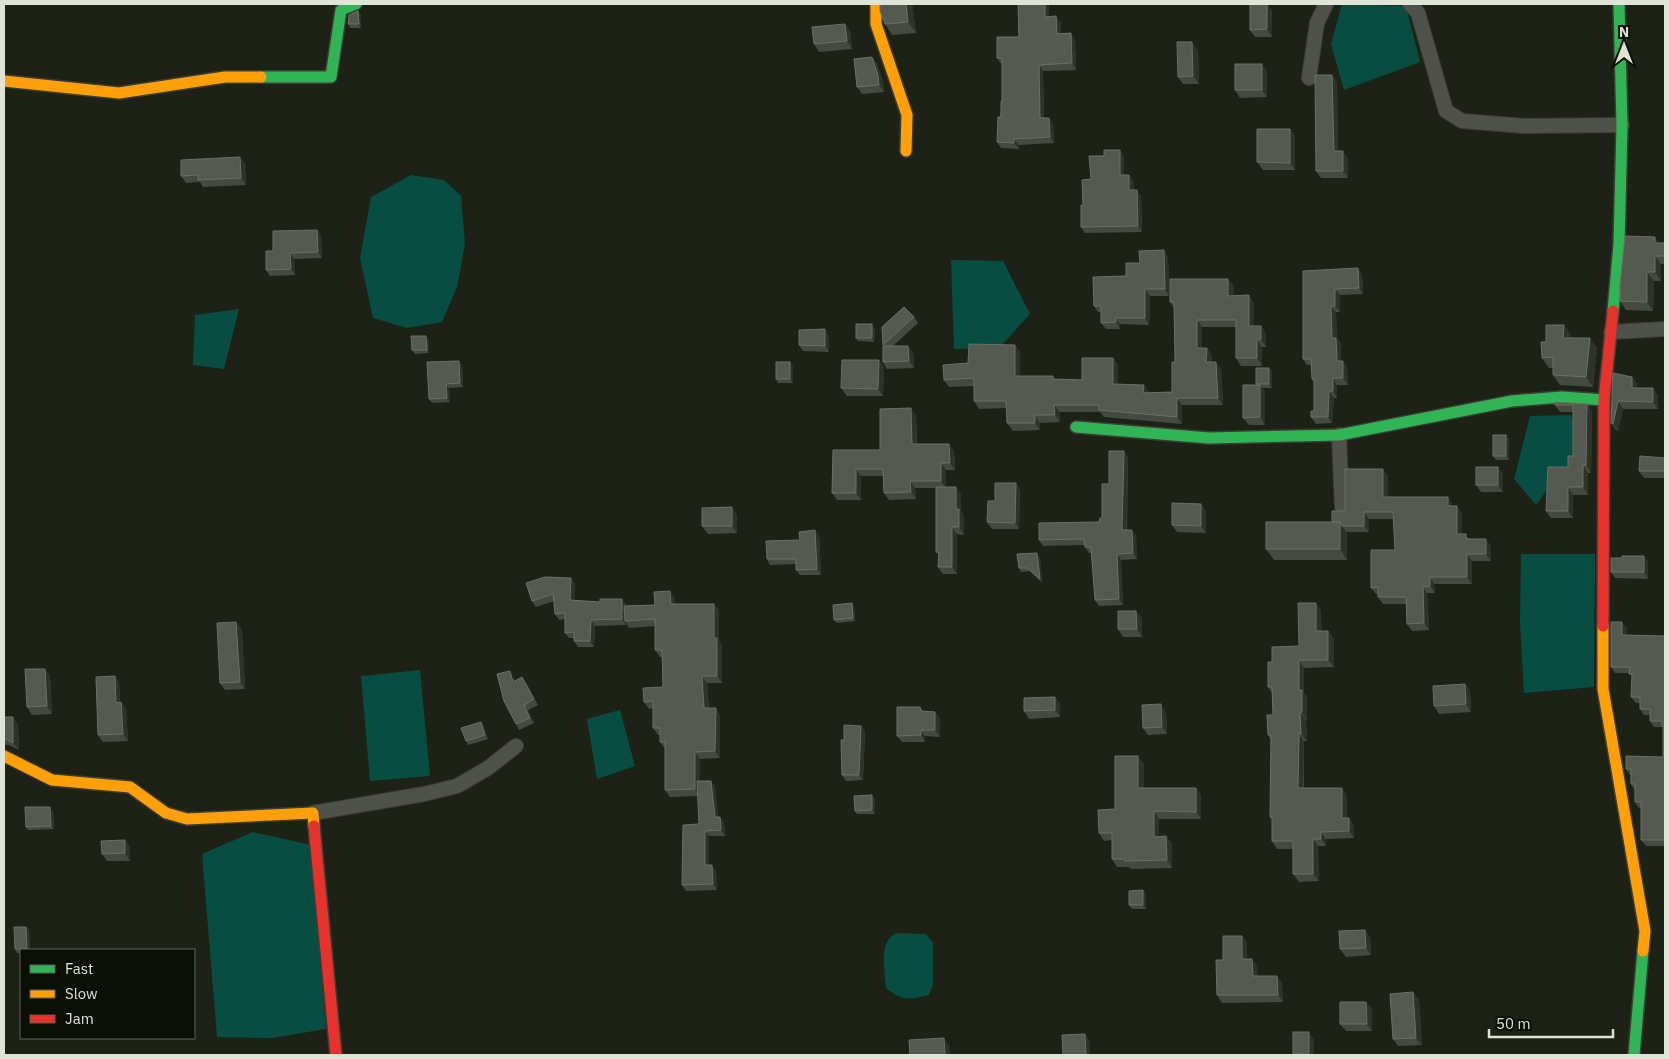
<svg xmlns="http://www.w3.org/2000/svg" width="1669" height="1059" font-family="'IBM Plex Sans',sans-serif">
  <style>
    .water { fill: #084d42 }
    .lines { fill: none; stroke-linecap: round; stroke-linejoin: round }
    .street-casing { stroke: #3b3e35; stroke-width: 16 }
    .fast-casing { stroke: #3b3e35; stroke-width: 14 }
    .slow-casing { stroke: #3b3e35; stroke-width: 14 }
    .jam-casing { stroke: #3b3e35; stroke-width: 14 }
    .street { stroke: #4f524a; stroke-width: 14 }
    .fast { stroke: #30b455; stroke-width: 11 }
    .slow { stroke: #ff9f0a; stroke-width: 11 }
    .jam { stroke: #e5322d; stroke-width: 11 }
    .wall { fill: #444a40 }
    .shaded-wall { fill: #2e3329 }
    .building { fill: #545a50; stroke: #6a7065 }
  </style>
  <rect width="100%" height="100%" fill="#1e2216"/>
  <g class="water">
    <path d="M 1342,4 L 1406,6 L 1420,62 L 1344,90 L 1331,44 Z"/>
    <path d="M 411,175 L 444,180 L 461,196 L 465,244 L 457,287 L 442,322 L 407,328 L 373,318 L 360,258 L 371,197 Z"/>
    <path d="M 951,260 L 1003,261 L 1030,314 L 999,348 L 954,349 Z"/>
    <path d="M 239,309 L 224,369 L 193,365 L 195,315 Z"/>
    <path d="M 1571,415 L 1577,428 L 1574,455 L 1569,471 L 1547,490 L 1536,505 L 1514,479 L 1530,416 Z"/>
    <path d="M 1521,554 L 1595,554 L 1594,687 L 1524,693 L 1520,623 Z"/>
    <path d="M 420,670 L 430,776 L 370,781 L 361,676 Z"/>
    <path d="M 620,710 L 635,766 L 597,779 L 587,719 Z"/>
    <path d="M 253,832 L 311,845 L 326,1029 L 272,1038 L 217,1037 L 202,854 Z"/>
    <path d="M 896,933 L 926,934 L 933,943 L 933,984 L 929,995 C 908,1000 902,1001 886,988 C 885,970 878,942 896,933 Z"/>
  </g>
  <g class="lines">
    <defs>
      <g id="street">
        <path d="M 1410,4 L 1418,13 L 1446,111 L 1462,121 L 1524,126 L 1622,125"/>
        <path d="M 1309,78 L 1317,23 L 1326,4"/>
        <path d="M 1611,332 L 1665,329"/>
        <path d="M 1339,435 L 1342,507"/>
        <path d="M 313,813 L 424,794 L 457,786 L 488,768 L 516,746"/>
      </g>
      <g id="fast">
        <path d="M 261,77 L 331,77 L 341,10 L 356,4"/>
        <path d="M 1613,311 L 1619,245 L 1622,125 L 1619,4"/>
        <path d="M 1076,427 L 1209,438 L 1339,435 L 1512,401 L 1562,397 L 1604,400"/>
        <path d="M 1634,1055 L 1643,951"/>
      </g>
      <g id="slow">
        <path d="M 876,4 L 876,24 L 907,115 L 906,151"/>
        <path d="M 4,81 L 119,93 L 225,77 L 261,77"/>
        <path d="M 1603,626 L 1603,689 L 1645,931 L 1643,951"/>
        <path d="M 4,756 L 52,780 L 130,787 L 166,813 L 187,819 L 313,813 L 314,826"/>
      </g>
      <g id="jam">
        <path d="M 1603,626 L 1604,400 L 1613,311"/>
        <path d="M 314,826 L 336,1055"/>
      </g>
    </defs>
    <use href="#street" class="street-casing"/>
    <use href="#fast" class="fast-casing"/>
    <use href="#slow" class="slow-casing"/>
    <use href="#jam" class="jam-casing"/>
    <use href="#street" class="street"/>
    <use href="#fast" class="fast"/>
    <use href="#slow" class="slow"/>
    <use href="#jam" class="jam"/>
  </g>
  <g class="wall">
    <path d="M 912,4 L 916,33 L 892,35 L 885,24 Z"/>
    <path d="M 1018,4 L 1049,4 L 1049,17 L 1056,16 L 1061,23 L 1061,34 L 1075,40 L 1076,70 L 1043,71 L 1044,118 L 1053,124 L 1054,143 L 1019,145 L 1019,149 L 1001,148 L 997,142 L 1002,101 L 1002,65 L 997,58 L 1019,37 Z"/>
    <path d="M 1267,4 L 1272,11 L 1272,37 L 1255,37 L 1250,30 Z"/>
    <path d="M 358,11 L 361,15 L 361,28 L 350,28 L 348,24 Z"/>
    <path d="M 845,24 L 850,31 L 852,49 L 819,52 L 814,44 Z"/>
    <path d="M 1198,50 L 1199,84 L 1183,84 L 1178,77 Z"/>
    <path d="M 872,57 L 877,64 L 883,82 L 884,92 L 862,94 L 857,87 Z"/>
    <path d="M 1267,71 L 1267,97 L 1240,98 L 1235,90 Z"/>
    <path d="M 1332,75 L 1337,82 L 1338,151 L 1348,158 L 1348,178 L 1321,178 L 1316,171 Z"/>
    <path d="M 1290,129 L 1295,136 L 1295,170 L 1263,170 L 1257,162 Z"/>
    <path d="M 1124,156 L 1124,175 L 1129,175 L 1133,181 L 1134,190 L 1141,196 L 1142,232 L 1085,233 L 1081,227 L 1083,205 L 1091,179 Z"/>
    <path d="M 240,157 L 245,164 L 246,185 L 203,187 L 200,182 L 186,183 L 181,176 Z"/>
    <path d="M 317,230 L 321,235 L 322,258 L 294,259 L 295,275 L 270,276 L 266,270 L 273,251 Z"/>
    <path d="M 1660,243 L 1665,243 L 1665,264 L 1661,264 L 1661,281 L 1654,281 L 1653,311 L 1626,310 L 1620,301 Z"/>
    <path d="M 1168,257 L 1169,296 L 1150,296 L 1149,325 L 1120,324 L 1120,329 L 1106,329 L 1101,323 L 1101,312 L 1098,312 L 1094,306 L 1126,276 L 1140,263 Z"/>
    <path d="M 1358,268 L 1362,275 L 1363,294 L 1340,295 L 1340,312 L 1336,312 L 1337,338 L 1341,344 L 1341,361 L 1347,367 L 1348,385 L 1337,385 L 1337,398 L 1334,398 L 1332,423 L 1316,424 L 1311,417 L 1314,411 L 1314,382 L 1312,379 L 1311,365 L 1307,365 L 1303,359 L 1303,271 Z"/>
    <path d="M 1234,286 L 1234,295 L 1254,303 L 1254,326 L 1261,326 L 1266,334 L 1266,347 L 1262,347 L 1262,366 L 1241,366 L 1236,358 L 1236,327 L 1202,327 L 1202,348 L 1207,348 L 1212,356 L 1212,362 L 1221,369 L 1223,405 L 1182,405 L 1182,424 L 1104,417 L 1100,412 L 1060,412 L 1060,422 L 1040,423 L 1040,430 L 1013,431 L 1007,423 L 1007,408 L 979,409 L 974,401 L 974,386 L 949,387 L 944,380 L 968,363 L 1015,345 L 1020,352 L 1020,376 L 1055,379 L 1082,380 L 1113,358 L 1118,365 L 1118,384 L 1149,392 L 1149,393 L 1172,392 L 1175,362 L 1174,308 L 1170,302 Z"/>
    <path d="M 914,317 L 918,323 L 893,346 L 913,352 L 914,368 L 887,369 L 883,362 L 883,345 Z"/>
    <path d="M 875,328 L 874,342 L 858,341 L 856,338 Z"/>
    <path d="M 1571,335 L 1571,338 L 1597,348 L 1593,387 L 1560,385 L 1553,375 L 1553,368 L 1549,368 L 1542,358 L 1546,342 Z"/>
    <path d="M 829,336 L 829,352 L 803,351 L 799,345 Z"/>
    <path d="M 429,340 L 429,353 L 415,354 L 412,350 Z"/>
    <path d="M 879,360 L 884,368 L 883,396 L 847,396 L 841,388 Z"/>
    <path d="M 462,365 L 463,387 L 449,388 L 450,402 L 432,403 L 429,399 Z"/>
    <path d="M 793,366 L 793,383 L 778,383 L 776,379 Z"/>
    <path d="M 1269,368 L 1272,372 L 1272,388 L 1262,388 L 1265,392 L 1265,425 L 1249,425 L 1243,418 L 1256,385 Z"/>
    <path d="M 1613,373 L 1632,377 L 1637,384 L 1637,388 L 1653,388 L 1658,396 L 1658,409 L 1623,409 L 1618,431 L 1616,430 L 1611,423 Z"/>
    <path d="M 1587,404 L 1592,411 L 1591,473 L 1588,473 L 1588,495 L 1573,495 L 1573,518 L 1551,518 L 1546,511 L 1573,456 L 1573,412 L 1560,412 L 1555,405 Z"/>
    <path d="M 916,415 L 917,444 L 954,451 L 955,470 L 946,470 L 946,487 L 956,487 L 961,495 L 961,511 L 964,516 L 964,535 L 957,534 L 957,574 L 943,574 L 938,567 L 939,555 L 936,552 L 936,488 L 915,488 L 916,499 L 889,500 L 884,493 L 883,476 L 861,476 L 861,500 L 837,500 L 832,493 L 833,450 L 880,450 Z"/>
    <path d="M 1506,435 L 1509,439 L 1509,460 L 1496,460 L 1493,456 Z"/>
    <path d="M 1128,457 L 1127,530 L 1136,535 L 1137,559 L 1121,560 L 1123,605 L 1099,606 L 1095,600 L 1091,553 L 1089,553 L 1085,547 L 1084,545 L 1043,546 L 1039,540 L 1099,522 L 1102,518 L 1109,484 Z"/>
    <path d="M 1665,458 L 1665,478 L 1644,478 L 1639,471 Z"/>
    <path d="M 1503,474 L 1503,492 L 1481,492 L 1476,485 Z"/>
    <path d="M 1388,476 L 1388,497 L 1448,497 L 1452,504 L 1452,506 L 1462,513 L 1462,534 L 1470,539 L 1491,546 L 1491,561 L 1472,561 L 1472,584 L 1434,584 L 1435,593 L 1427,593 L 1429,630 L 1412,631 L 1407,624 L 1406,604 L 1383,604 L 1378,597 L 1378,594 L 1376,594 L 1371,588 L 1395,550 L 1393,519 L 1369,519 L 1369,532 L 1347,532 L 1347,560 L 1274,560 L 1266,549 L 1332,522 Z"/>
    <path d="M 1020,489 L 1019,529 L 992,529 L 987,522 L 995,501 Z"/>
    <path d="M 1201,504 L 1206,511 L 1206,533 L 1177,532 L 1172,525 Z"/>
    <path d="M 737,515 L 737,533 L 708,534 L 702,526 Z"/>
    <path d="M 819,535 L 821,575 L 800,575 L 796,570 L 796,564 L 770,565 L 767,559 L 800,540 Z"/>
    <path d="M 1644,556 L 1648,563 L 1648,579 L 1615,578 L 1611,572 L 1622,558 Z"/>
    <path d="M 1040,557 L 1042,583 L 1030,571 L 1021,572 L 1019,568 Z"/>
    <path d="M 571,578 L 575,584 L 574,600 L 626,604 L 626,606 L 655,605 L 675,598 L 675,604 L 719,610 L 719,641 L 722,645 L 722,683 L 707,683 L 709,708 L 720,715 L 720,758 L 700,759 L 700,781 L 711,781 L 715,787 L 718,817 L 720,817 L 724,823 L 725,836 L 709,836 L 709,865 L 716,871 L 717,890 L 686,891 L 682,885 L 699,824 L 698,796 L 670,797 L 665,790 L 665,749 L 660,742 L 660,735 L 658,735 L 653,728 L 653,708 L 649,709 L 644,702 L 663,687 L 662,657 L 660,657 L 655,650 L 655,626 L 629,628 L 626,623 L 626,625 L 595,626 L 594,647 L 578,647 L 574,641 L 574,638 L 569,638 L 565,633 L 565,619 L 559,620 L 555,614 L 554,601 L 536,607 L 532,601 Z"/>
    <path d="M 852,603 L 854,607 L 855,621 L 837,623 L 834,620 Z"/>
    <path d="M 1321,610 L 1321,631 L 1328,631 L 1334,639 L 1334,667 L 1304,668 L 1304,693 L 1307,697 L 1307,720 L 1306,720 L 1307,741 L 1304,741 L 1304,788 L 1347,795 L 1347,818 L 1349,818 L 1354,826 L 1354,838 L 1326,839 L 1326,846 L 1318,846 L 1319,881 L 1299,882 L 1293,874 L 1293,849 L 1277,849 L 1272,841 L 1272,820 L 1270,817 L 1271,740 L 1268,735 L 1273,715 L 1272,693 L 1268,687 L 1299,646 Z"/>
    <path d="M 1136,611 L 1142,619 L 1142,637 L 1123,637 L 1118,629 Z"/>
    <path d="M 236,622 L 242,630 L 245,689 L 225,690 L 220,683 Z"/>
    <path d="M 1627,628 L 1627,635 L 1665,636 L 1665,846 L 1646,846 L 1641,840 L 1641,808 L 1639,808 L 1635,802 L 1635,791 L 1631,784 L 1631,775 L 1630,775 L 1626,769 L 1663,757 L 1663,727 L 1654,727 L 1650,721 L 1650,715 L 1644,715 L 1640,709 L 1640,703 L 1636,703 L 1631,697 L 1632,677 L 1630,673 L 1615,673 L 1611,667 Z"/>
    <path d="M 45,669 L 50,676 L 52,714 L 32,715 L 27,707 Z"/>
    <path d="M 115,676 L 119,683 L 120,702 L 121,702 L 126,709 L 128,741 L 103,742 L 98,735 Z"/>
    <path d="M 513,677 L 515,681 L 526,683 L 538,705 L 528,710 L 534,723 L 519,730 L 516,724 Z"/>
    <path d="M 1465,684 L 1470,691 L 1471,712 L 1439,714 L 1434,706 Z"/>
    <path d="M 1055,697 L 1060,704 L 1060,717 L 1029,719 L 1024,711 Z"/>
    <path d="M 920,707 L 924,712 L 935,712 L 940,718 L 940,737 L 925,736 L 925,742 L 902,742 L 897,736 Z"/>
    <path d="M 1166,712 L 1167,734 L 1148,735 L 1143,728 Z"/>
    <path d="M 4,717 L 18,724 L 19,750 L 9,745 L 4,745 Z"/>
    <path d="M 481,722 L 483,726 L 488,739 L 468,745 L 466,741 Z"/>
    <path d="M 861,726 L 865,732 L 863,780 L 846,781 L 842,775 L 844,740 Z"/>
    <path d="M 1144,764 L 1144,788 L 1196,788 L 1201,796 L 1201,819 L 1159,819 L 1159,837 L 1166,836 L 1172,844 L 1172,868 L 1131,869 L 1129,867 L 1117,867 L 1112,859 L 1112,840 L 1104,841 L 1099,833 L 1115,809 Z"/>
    <path d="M 875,799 L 875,814 L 857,814 L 855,811 Z"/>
    <path d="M 53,811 L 54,829 L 28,830 L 26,827 Z"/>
    <path d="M 125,840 L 130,847 L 130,861 L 107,861 L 102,854 Z"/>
    <path d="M 1143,890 L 1146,894 L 1146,909 L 1132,909 L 1129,905 Z"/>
    <path d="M 26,927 L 29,930 L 30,950 L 21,950 L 21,953 L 17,953 L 15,949 Z"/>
    <path d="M 1242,936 L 1247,943 L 1247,959 L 1257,966 L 1257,976 L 1277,976 L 1282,983 L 1283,1002 L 1222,1003 L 1217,995 L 1223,960 Z"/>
    <path d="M 1370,937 L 1371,955 L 1346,957 L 1340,949 Z"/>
    <path d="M 1413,992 L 1419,1000 L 1422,1045 L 1398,1046 L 1393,1039 Z"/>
    <path d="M 1366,1002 L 1372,1009 L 1372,1031 L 1346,1031 L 1340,1024 Z"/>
  </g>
  <g class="shaded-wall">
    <path d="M 906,4 L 912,4 L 916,33 L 908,22 Z"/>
    <path d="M 1045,4 L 1049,4 L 1049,23 L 1045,17 Z"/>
    <path d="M 1267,4 L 1272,11 L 1272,37 L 1267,29 Z"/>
    <path d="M 358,11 L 361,15 L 361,28 L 359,24 Z"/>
    <path d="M 1056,16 L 1061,23 L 1061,40 L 1057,34 Z"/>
    <path d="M 845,24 L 850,31 L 852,49 L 847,41 Z"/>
    <path d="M 1071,33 L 1075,40 L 1076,70 L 1072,63 Z"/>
    <path d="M 1192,42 L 1198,50 L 1199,84 L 1193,76 Z"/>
    <path d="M 872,57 L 877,64 L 883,82 L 884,92 L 879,85 Z"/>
    <path d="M 1262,64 L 1267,71 L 1267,97 L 1262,90 Z"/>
    <path d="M 1039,65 L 1043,71 L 1044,124 L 1040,118 Z"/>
    <path d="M 1332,75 L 1337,82 L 1338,158 L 1334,151 Z"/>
    <path d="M 1049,118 L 1053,124 L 1054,143 L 1050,137 Z"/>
    <path d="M 1290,129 L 1295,136 L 1295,170 L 1290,163 Z"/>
    <path d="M 1014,139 L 1019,145 L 1019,149 L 1014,143 Z"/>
    <path d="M 1120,150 L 1124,156 L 1124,181 L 1120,175 Z"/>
    <path d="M 1343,151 L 1348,158 L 1348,178 L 1343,171 Z"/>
    <path d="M 240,157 L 245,164 L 246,185 L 241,178 Z"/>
    <path d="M 1129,175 L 1133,181 L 1134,196 L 1129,190 Z"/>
    <path d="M 1137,190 L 1141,196 L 1142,232 L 1138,226 Z"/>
    <path d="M 317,230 L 321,235 L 322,258 L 318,252 Z"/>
    <path d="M 1655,237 L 1661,246 L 1655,243 Z"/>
    <path d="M 1164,250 L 1168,257 L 1169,296 L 1165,289 Z"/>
    <path d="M 290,253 L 294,259 L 295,275 L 291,269 Z"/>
    <path d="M 1655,256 L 1661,264 L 1661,281 L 1655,272 Z"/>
    <path d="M 1358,268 L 1362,275 L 1363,294 L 1359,288 Z"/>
    <path d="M 1647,272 L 1654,281 L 1653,311 L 1647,302 Z"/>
    <path d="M 1228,279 L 1234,286 L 1234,303 L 1228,296 Z"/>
    <path d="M 1145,289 L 1150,296 L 1149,325 L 1145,318 Z"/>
    <path d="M 1335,289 L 1340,295 L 1340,312 L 1335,306 Z"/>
    <path d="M 1249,295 L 1254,303 L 1254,334 L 1249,326 Z"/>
    <path d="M 1331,306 L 1336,312 L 1337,338 L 1341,344 L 1341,367 L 1337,361 L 1332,338 Z"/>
    <path d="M 1115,318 L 1120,324 L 1120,329 L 1116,322 Z"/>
    <path d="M 1197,320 L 1202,327 L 1202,355 L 1197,348 Z"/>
    <path d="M 872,324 L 875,328 L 874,342 L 872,338 Z"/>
    <path d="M 1564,325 L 1571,335 L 1570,348 L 1563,338 Z"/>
    <path d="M 1261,326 L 1266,334 L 1266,347 L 1261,339 Z"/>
    <path d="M 825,329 L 829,336 L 829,352 L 825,346 Z"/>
    <path d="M 426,336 L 429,340 L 429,353 L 427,350 Z"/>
    <path d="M 1590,338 L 1597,348 L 1593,387 L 1586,377 Z"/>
    <path d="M 1257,339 L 1262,347 L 1262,366 L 1257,358 Z"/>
    <path d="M 1015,345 L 1020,352 L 1020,383 L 1015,376 Z"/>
    <path d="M 908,346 L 913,352 L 914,368 L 909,361 Z"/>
    <path d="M 1207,348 L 1212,356 L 1212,370 L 1206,362 Z"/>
    <path d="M 1113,358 L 1118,365 L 1118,392 L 1113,384 Z"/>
    <path d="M 879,360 L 884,368 L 883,396 L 878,389 Z"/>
    <path d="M 459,361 L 462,365 L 463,387 L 460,383 Z"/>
    <path d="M 1343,361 L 1347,367 L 1348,385 L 1343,378 Z"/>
    <path d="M 790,362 L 793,366 L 793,383 L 790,379 Z"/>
    <path d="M 1216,362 L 1221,369 L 1223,405 L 1218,398 Z"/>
    <path d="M 1269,368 L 1272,372 L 1272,388 L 1269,384 Z"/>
    <path d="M 1632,377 L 1637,384 L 1637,395 L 1632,388 Z"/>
    <path d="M 1333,378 L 1337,385 L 1337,398 L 1333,391 Z"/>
    <path d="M 446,384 L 449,388 L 450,402 L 447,398 Z"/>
    <path d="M 1144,385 L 1149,392 L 1149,400 L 1143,393 Z"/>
    <path d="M 1260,385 L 1265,392 L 1265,425 L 1260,417 Z"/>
    <path d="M 1653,388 L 1658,396 L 1658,409 L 1653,402 Z"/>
    <path d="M 1329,391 L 1334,398 L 1332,423 L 1328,417 Z"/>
    <path d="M 1177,398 L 1182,405 L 1182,424 L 1177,417 Z"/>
    <path d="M 1618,401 L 1623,409 L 1618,431 L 1613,424 Z"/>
    <path d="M 1587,404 L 1592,411 L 1591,473 L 1586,465 Z"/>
    <path d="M 1054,405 L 1060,412 L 1060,422 L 1055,415 Z"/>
    <path d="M 911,408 L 916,415 L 917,451 L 912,444 Z"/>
    <path d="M 1035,415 L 1040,423 L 1040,430 L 1035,423 Z"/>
    <path d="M 1506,435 L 1509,439 L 1509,460 L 1506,456 Z"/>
    <path d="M 949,444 L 954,451 L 955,470 L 950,463 Z"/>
    <path d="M 1124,451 L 1128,457 L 1126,536 L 1122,530 Z"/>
    <path d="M 941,463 L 946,470 L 946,488 L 941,481 Z"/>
    <path d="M 1583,465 L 1588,473 L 1588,495 L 1583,487 Z"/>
    <path d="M 1498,467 L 1503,474 L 1503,492 L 1498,485 Z"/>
    <path d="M 856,469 L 861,476 L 861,500 L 856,493 Z"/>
    <path d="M 1383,469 L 1388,476 L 1388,504 L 1383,497 Z"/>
    <path d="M 910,481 L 915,488 L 916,499 L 911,492 Z"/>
    <path d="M 1016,483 L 1020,489 L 1019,529 L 1015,523 Z"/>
    <path d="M 956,487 L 961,495 L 961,511 L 964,516 L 964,535 L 959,527 L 956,509 Z"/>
    <path d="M 1568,487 L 1573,495 L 1573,518 L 1568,511 Z"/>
    <path d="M 1448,497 L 1452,504 L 1452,513 L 1448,506 Z"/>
    <path d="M 1201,504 L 1206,511 L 1206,533 L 1201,526 Z"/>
    <path d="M 1457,506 L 1462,513 L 1462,540 L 1457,534 Z"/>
    <path d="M 732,507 L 737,515 L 737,533 L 732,526 Z"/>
    <path d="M 1364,512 L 1369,519 L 1369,532 L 1364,526 Z"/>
    <path d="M 1340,522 L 1347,533 L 1347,560 L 1340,549 Z"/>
    <path d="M 952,527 L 957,534 L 957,574 L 952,567 Z"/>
    <path d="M 815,530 L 819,535 L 821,575 L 817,569 Z"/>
    <path d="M 1132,530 L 1136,535 L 1137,559 L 1133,553 Z"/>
    <path d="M 1486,539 L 1491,546 L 1491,561 L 1486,554 Z"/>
    <path d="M 1037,553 L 1040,557 L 1042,583 L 1040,579 Z"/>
    <path d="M 1117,554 L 1121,560 L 1123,605 L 1119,599 Z"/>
    <path d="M 1467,554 L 1472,561 L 1472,584 L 1467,577 Z"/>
    <path d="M 1644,556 L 1648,563 L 1648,579 L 1644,572 Z"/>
    <path d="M 1430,577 L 1434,584 L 1435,593 L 1430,586 Z"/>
    <path d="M 571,578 L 575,584 L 574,605 L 570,600 Z"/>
    <path d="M 1423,587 L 1427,593 L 1429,630 L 1424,623 Z"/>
    <path d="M 670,591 L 675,598 L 676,610 L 671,604 Z"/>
    <path d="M 622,599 L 626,604 L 626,621 L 625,621 L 626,623 L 626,625 L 622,619 Z"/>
    <path d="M 852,603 L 854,607 L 855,621 L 853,618 Z"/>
    <path d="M 1316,603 L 1321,610 L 1322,639 L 1316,631 Z"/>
    <path d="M 714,604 L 719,610 L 719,641 L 722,645 L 722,683 L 717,676 L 714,638 Z"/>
    <path d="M 1136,611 L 1142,619 L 1142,637 L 1137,629 Z"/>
    <path d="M 591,620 L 595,626 L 594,647 L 590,641 Z"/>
    <path d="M 236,622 L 242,630 L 245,689 L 240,682 Z"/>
    <path d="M 1622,622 L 1627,628 L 1627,642 L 1622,635 Z"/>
    <path d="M 1328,631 L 1334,639 L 1334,667 L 1328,660 Z"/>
    <path d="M 1299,660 L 1304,668 L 1304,693 L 1307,697 L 1307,720 L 1302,712 L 1299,690 Z"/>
    <path d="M 45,669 L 50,676 L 52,714 L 47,706 Z"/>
    <path d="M 510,671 L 513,677 L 516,688 L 513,682 Z"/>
    <path d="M 115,676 L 119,683 L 120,709 L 116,703 Z"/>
    <path d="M 702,676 L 707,683 L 709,715 L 704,708 Z"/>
    <path d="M 522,677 L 526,683 L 538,705 L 534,699 Z"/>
    <path d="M 1465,684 L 1470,691 L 1471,712 L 1466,704 Z"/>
    <path d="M 1055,697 L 1060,704 L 1060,717 L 1055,710 Z"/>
    <path d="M 121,702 L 126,709 L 128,741 L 123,734 Z"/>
    <path d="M 1161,704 L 1166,712 L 1167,734 L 1162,727 Z"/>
    <path d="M 524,705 L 528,710 L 534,723 L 530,718 Z"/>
    <path d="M 716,708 L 720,715 L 720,758 L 715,751 Z"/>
    <path d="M 935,712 L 940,718 L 940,737 L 935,730 Z"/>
    <path d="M 1300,712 L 1306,720 L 1307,741 L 1301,734 Z"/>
    <path d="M 13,717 L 18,724 L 19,750 L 13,743 Z"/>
    <path d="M 481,722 L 483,726 L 488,739 L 485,735 Z"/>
    <path d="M 861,726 L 865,732 L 863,780 L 859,775 Z"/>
    <path d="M 921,730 L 925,736 L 925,742 L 921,735 Z"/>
    <path d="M 1299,734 L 1304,741 L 1303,796 L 1298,788 Z"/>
    <path d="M 695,752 L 700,759 L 700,796 L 695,789 Z"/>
    <path d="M 1138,756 L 1144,764 L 1144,796 L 1138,788 Z"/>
    <path d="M 711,781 L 715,787 L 719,823 L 715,817 Z"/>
    <path d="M 1196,788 L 1201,796 L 1201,819 L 1196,812 Z"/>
    <path d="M 1342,788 L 1347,795 L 1347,826 L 1342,818 Z"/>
    <path d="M 872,795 L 875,799 L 875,814 L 872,810 Z"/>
    <path d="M 50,807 L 53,811 L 54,829 L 51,826 Z"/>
    <path d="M 1154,811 L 1159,819 L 1159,844 L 1154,837 Z"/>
    <path d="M 720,817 L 724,823 L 725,836 L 721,830 Z"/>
    <path d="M 1349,818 L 1354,826 L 1354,838 L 1349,831 Z"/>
    <path d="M 705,831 L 709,836 L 709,871 L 705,865 Z"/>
    <path d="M 1321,832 L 1326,839 L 1326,846 L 1321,839 Z"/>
    <path d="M 1166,836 L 1172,844 L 1172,868 L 1167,860 Z"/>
    <path d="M 1313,839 L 1318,846 L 1319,881 L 1313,874 Z"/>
    <path d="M 125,840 L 130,847 L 130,861 L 125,853 Z"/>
    <path d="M 712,865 L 716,871 L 717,890 L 713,884 Z"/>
    <path d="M 1143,890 L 1146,894 L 1146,909 L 1143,905 Z"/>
    <path d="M 26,927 L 29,930 L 30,950 L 28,950 L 27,949 Z"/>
    <path d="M 1365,930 L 1370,937 L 1371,955 L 1366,948 Z"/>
    <path d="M 1242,936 L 1247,943 L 1247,967 L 1242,959 Z"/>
    <path d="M 1252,959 L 1257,966 L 1258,983 L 1253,976 Z"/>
    <path d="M 1277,976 L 1282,983 L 1283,1002 L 1278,995 Z"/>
    <path d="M 1413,992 L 1419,1000 L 1422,1045 L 1416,1038 Z"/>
    <path d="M 1366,1002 L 1372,1009 L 1372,1031 L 1367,1024 Z"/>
    <path d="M 1309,1032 L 1314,1040 L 1314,1055 L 1310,1055 L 1309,1054 Z"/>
    <path d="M 1085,1034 L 1090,1042 L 1090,1055 L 1086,1055 Z"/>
    <path d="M 944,1038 L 949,1045 L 950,1055 L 945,1055 Z"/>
  </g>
  <g class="building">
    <path d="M 880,4 L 906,4 L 908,22 L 885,24 L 880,11 Z"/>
    <path d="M 1018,4 L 1045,4 L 1045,17 L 1056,16 L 1057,34 L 1071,33 L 1072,63 L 1039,65 L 1040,118 L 1049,118 L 1050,137 L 1014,139 L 1014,143 L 997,142 L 998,117 L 1001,117 L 1001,101 L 1002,101 L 1002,58 L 997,58 L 997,37 L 1019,37 Z"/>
    <path d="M 1250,4 L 1267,4 L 1267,29 L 1250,30 Z"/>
    <path d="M 358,11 L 359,24 L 348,24 L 349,15 Z"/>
    <path d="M 845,24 L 847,41 L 814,44 L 812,27 Z"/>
    <path d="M 1177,42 L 1192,42 L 1193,76 L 1178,77 Z"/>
    <path d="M 872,57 L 878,75 L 879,85 L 857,87 L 854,59 Z"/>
    <rect x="1235" y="64" width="27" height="26"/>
    <path d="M 1315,75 L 1332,75 L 1334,151 L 1343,151 L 1343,171 L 1316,171 Z"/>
    <path d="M 1257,129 L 1290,129 L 1290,163 L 1257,162 Z"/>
    <path d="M 1104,150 L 1120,150 L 1120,175 L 1129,175 L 1129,190 L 1137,190 L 1138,226 L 1081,227 L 1081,205 L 1083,205 L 1082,180 L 1091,179 L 1089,156 L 1104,156 Z"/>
    <path d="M 240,157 L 241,178 L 198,180 L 198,175 L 181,176 L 181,160 Z"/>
    <path d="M 317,230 L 318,252 L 290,253 L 291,269 L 266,270 L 266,251 L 273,251 L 273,231 Z"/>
    <path d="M 1625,236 L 1655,237 L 1655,243 L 1665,243 L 1665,256 L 1655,256 L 1655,272 L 1647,272 L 1647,302 L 1620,301 L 1620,285 Z"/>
    <path d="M 1164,250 L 1165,289 L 1145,289 L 1145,318 L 1115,318 L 1116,322 L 1101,323 L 1101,306 L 1094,306 L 1093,277 L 1126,276 L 1126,263 L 1140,263 L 1139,251 Z"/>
    <path d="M 1358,268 L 1359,288 L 1335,289 L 1335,306 L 1331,306 L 1332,338 L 1336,338 L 1337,361 L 1343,361 L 1343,378 L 1333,378 L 1333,391 L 1329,391 L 1328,417 L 1311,417 L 1311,411 L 1314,411 L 1314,379 L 1312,379 L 1311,359 L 1303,359 L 1303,271 Z"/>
    <path d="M 1170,279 L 1228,279 L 1228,296 L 1249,295 L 1249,326 L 1261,326 L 1261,339 L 1257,339 L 1257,358 L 1236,358 L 1236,320 L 1197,320 L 1197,348 L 1207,348 L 1206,362 L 1216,362 L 1218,398 L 1177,398 L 1177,417 L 1099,410 L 1099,405 L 1054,405 L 1055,415 L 1035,415 L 1035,423 L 1007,423 L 1006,401 L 974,401 L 974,378 L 944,380 L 943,365 L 968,363 L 969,344 L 1015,345 L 1015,376 L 1053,376 L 1053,379 L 1082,380 L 1082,358 L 1113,358 L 1113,384 L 1144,385 L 1143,393 L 1172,392 L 1172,362 L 1175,362 L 1174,302 L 1170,302 Z"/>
    <path d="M 904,307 L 914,317 L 883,345 L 882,327 Z"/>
    <rect x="856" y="324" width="16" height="14"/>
    <path d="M 1546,325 L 1564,325 L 1563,338 L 1590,338 L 1586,377 L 1553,375 L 1553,357 L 1542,358 L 1541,342 L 1546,342 Z"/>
    <path d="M 825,329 L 825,346 L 799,345 L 799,330 Z"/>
    <path d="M 411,336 L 426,336 L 427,350 L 412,350 Z"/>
    <path d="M 883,346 L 908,346 L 909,361 L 883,362 Z"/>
    <path d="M 842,360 L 879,360 L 878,389 L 841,388 Z"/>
    <path d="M 459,361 L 460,383 L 446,384 L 447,398 L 429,399 L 427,362 Z"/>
    <rect x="776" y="362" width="14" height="17"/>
    <rect x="1256" y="368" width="13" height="16"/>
    <path d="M 1613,373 L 1632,377 L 1632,388 L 1653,388 L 1653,402 L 1618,401 L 1613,424 L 1611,423 Z"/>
    <path d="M 1243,385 L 1260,385 L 1260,417 L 1243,418 Z"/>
    <path d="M 1555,402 L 1587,404 L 1586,465 L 1583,465 L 1583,487 L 1568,487 L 1568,511 L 1546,511 L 1548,467 L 1568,467 L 1568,456 L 1573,456 L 1573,405 L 1555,405 Z"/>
    <path d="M 911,408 L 912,444 L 949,444 L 950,463 L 941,463 L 941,481 L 910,481 L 911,492 L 884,493 L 883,469 L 856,469 L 856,493 L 832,493 L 833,450 L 880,450 L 880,409 Z"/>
    <rect x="1493" y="435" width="13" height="21"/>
    <path d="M 1109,451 L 1124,451 L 1122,530 L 1132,530 L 1133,553 L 1117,554 L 1119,599 L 1095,600 L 1091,547 L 1085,547 L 1084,539 L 1039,540 L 1039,523 L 1099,522 L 1100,518 L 1102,518 L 1102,484 L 1109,484 Z"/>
    <path d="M 1640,456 L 1665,458 L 1665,471 L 1639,471 Z"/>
    <rect x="1476" y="467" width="22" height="18"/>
    <path d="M 1345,469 L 1383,469 L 1383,497 L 1448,497 L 1448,506 L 1457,506 L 1457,534 L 1466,534 L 1466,539 L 1486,539 L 1486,554 L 1467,554 L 1467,577 L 1430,577 L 1430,586 L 1423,587 L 1424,623 L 1407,624 L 1406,597 L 1378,597 L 1378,587 L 1371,588 L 1371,550 L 1395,550 L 1393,512 L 1364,512 L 1364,526 L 1342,526 L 1340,522 L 1332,522 L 1332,511 L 1345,511 Z"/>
    <path d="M 995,483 L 1016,483 L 1015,523 L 987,522 L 988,501 L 995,501 Z"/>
    <path d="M 936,487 L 956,487 L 956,509 L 959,509 L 959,527 L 952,527 L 952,567 L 938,567 L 939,552 L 936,552 Z"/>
    <path d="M 1172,503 L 1201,504 L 1201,526 L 1172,525 Z"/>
    <path d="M 732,507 L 732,526 L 702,526 L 702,508 Z"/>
    <rect x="1266" y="522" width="74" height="27"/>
    <path d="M 815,530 L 817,569 L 796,570 L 796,559 L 767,559 L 766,541 L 800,540 L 799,532 Z"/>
    <path d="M 1037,553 L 1040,579 L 1027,568 L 1019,568 L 1017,554 Z"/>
    <path d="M 1622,556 L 1644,556 L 1644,572 L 1611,572 L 1611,558 L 1622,558 Z"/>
    <path d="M 545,577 L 571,578 L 570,600 L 600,602 L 600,599 L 622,599 L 622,619 L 591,620 L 590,641 L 574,641 L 574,632 L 565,633 L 565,613 L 555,614 L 553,594 L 532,601 L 526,583 Z"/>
    <path d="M 670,591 L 671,604 L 714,604 L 714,638 L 717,638 L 717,676 L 702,676 L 704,708 L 716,708 L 715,751 L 695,752 L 695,789 L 665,790 L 665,742 L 660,742 L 660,728 L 653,728 L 653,701 L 644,702 L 643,688 L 663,687 L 662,650 L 655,650 L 655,619 L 625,621 L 624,606 L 655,605 L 654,592 Z"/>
    <path d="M 852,603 L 853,618 L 834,620 L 833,605 Z"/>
    <path d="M 1298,603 L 1316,603 L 1316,631 L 1328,631 L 1328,660 L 1299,660 L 1299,690 L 1302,690 L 1302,712 L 1300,712 L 1301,734 L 1299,734 L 1298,788 L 1342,788 L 1342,818 L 1349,818 L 1349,831 L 1321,832 L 1321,839 L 1313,839 L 1313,874 L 1293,874 L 1293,841 L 1272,841 L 1272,817 L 1270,817 L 1271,735 L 1268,735 L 1267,715 L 1273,715 L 1272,687 L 1268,687 L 1268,662 L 1272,662 L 1272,647 L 1299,646 Z"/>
    <path d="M 1118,611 L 1136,611 L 1137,629 L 1118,629 Z"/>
    <path d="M 236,622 L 240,682 L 220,683 L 217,623 Z"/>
    <path d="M 1611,622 L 1622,622 L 1622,635 L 1665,636 L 1665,840 L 1641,840 L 1641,802 L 1635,802 L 1635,784 L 1631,784 L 1631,769 L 1626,769 L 1626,756 L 1663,757 L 1663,725 L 1662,725 L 1662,721 L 1650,721 L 1650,709 L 1640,709 L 1640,697 L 1631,697 L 1632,674 L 1629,674 L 1630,667 L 1611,667 Z"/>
    <path d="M 25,669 L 45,669 L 47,706 L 27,707 Z"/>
    <path d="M 510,671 L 513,682 L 522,677 L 534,699 L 524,705 L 530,718 L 516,724 L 504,701 L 497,674 Z"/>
    <path d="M 115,676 L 116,703 L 121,702 L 123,734 L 98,735 L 96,677 Z"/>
    <path d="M 1465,684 L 1466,704 L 1434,706 L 1433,686 Z"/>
    <path d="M 1055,697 L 1055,710 L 1024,711 L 1024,698 Z"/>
    <path d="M 1161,704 L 1162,727 L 1143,728 L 1142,705 Z"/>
    <path d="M 897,707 L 920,707 L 921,711 L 935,712 L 935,730 L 921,730 L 921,735 L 897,736 Z"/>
    <path d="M 4,717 L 13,717 L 13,743 L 4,738 Z"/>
    <path d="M 481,722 L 485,735 L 466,741 L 461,728 Z"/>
    <path d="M 844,725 L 861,726 L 859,775 L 842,775 L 841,740 L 844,740 Z"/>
    <path d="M 1115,756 L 1138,756 L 1138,788 L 1196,788 L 1196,812 L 1154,811 L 1154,837 L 1166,836 L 1167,860 L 1125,861 L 1125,859 L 1112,859 L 1112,833 L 1099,833 L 1098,810 L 1115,809 Z"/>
    <path d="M 697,781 L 711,781 L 715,817 L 720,817 L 721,830 L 705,831 L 705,865 L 712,865 L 713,884 L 682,885 L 683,825 L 699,824 Z"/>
    <path d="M 872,795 L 872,810 L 855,811 L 854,796 Z"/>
    <path d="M 25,807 L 50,807 L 51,826 L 26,827 Z"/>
    <path d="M 125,840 L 125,853 L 102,854 L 101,841 Z"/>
    <path d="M 1143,890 L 1143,905 L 1129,905 L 1129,891 Z"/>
    <path d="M 14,927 L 26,927 L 27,949 L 15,949 Z"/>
    <path d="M 1365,930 L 1366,948 L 1340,949 L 1339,931 Z"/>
    <path d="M 1223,936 L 1242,936 L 1242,959 L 1252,959 L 1253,976 L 1277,976 L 1278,995 L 1217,995 L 1216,960 L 1223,960 Z"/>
    <path d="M 1413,992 L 1416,1038 L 1393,1039 L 1390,994 Z"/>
    <path d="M 1340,1002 L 1366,1002 L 1367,1024 L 1340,1024 Z"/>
    <rect x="1293" y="1032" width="16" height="22"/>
    <path d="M 1085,1034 L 1086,1055 L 1063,1055 L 1062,1035 Z"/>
    <path d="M 944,1038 L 945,1055 L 910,1055 L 909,1040 Z"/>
  </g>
  <rect width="1669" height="1059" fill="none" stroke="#dee4d6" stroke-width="10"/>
  <rect x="20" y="949" width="175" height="90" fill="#0b0f06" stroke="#5f6459"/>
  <rect x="30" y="965" width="25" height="8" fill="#30b455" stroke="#5f6459"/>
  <text x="65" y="974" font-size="15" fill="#dee4d6">Fast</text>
  <rect x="30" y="990" width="25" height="8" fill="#ff9f0a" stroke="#5f6459"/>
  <text x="65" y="999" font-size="15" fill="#dee4d6">Slow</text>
  <rect x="30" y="1015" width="25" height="8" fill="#e5322d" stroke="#5f6459"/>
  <text x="65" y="1024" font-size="15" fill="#dee4d6">Jam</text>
  <g transform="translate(1624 45)" stroke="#0b0f06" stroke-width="4" paint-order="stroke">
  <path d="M0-4L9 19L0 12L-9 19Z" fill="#dee4d6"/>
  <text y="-8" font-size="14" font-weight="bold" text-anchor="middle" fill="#dee4d6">N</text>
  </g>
  <path d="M1489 1029v8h124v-8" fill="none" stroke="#dee4d6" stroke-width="2.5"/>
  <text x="1496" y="1029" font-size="15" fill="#dee4d6" stroke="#0b0f06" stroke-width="4" paint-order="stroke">50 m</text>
</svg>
